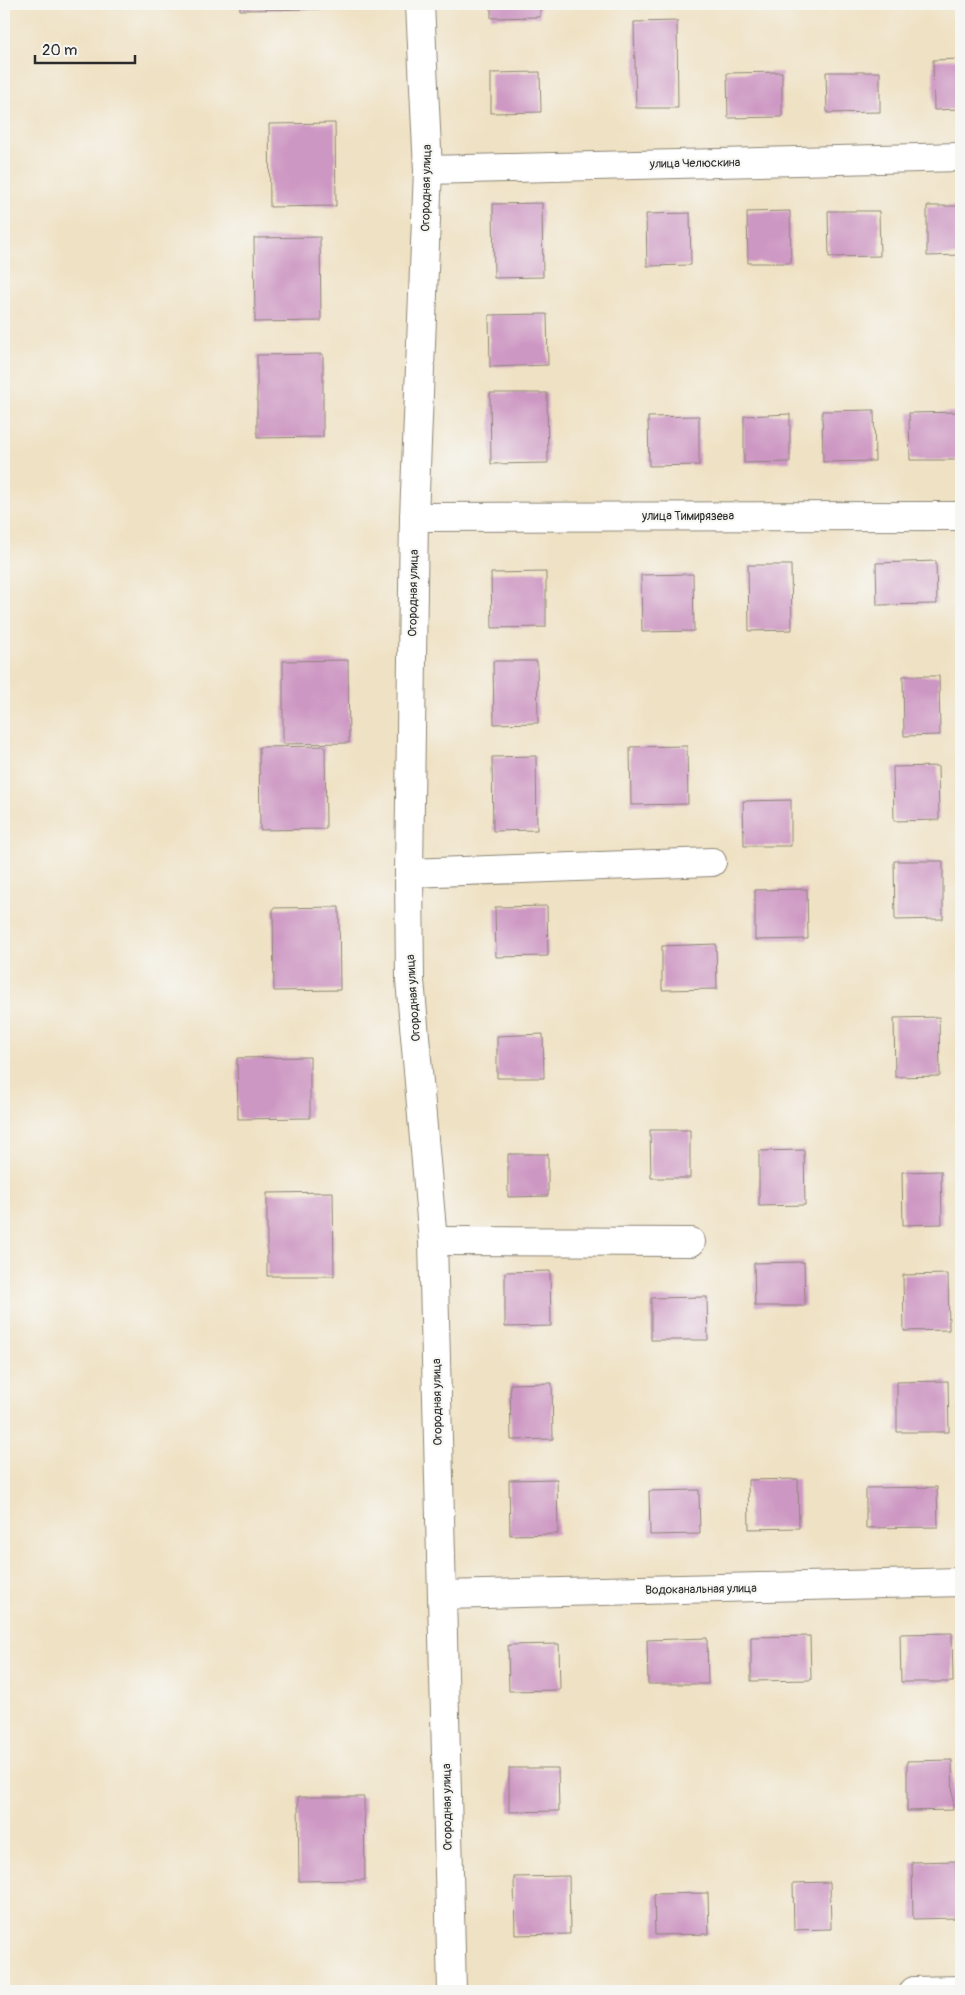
<svg xmlns="http://www.w3.org/2000/svg" width="965" height="1995" font-family="Pangolin,sans-serif">
  <style>
    .building { fill: #cd97c3 }
    .lines { fill: none; stroke-linecap: round; stroke-linejoin: round }
    .minor-casing { stroke: #8d8677; stroke-width: 30 }
    .minor { stroke: #fff; stroke-width: 28 }
    .labels { text-anchor: middle; stroke-width: 4; stroke-linejoin: round; paint-order: stroke }
    .street-label { font-size: 12px; fill: #2b2b2b; stroke: #f6f6f2 }
  </style>
  <rect width="100%" height="100%" fill="#f6f6f2"/>
  <filter id="ink" filterUnits="userSpaceOnUse"><feTurbulence type="fractalNoise" baseFrequency=".02" numOctaves="2"/><feDisplacementMap in="SourceGraphic" scale="10" xChannelSelector="R" yChannelSelector="G"/><feConvolveMatrix kernelMatrix="1 2 1 2 8 2 1 2 1" color-interpolation-filters="sRGB"/></filter>
  <filter id="wash" filterUnits="userSpaceOnUse"><feTurbulence type="fractalNoise" baseFrequency=".0096" numOctaves="4" result="noise"/><feDisplacementMap in="SourceGraphic" scale="20" xChannelSelector="R" yChannelSelector="G"/><feGaussianBlur stdDeviation="1.12" result="paint"/><feColorMatrix in="noise" values="0 0 0 0 0 0 0 0 0 0 0 0 0 0 0 0 0 1.4 0 .05"/><feComposite in="paint" operator="in"/></filter>
  <g filter="url(#wash)">
    <rect width="100%" height="100%" fill="#efe1c3"/>
    <g id="blocks">
      <g class="building">
        <path d="M 240,4 L 322,4 L 322,9 L 240,10 Z"/>
        <path d="M 491,4 L 540,4 L 540,17 L 491,18 Z"/>
        <path d="M 677,21 L 678,108 L 636,108 L 634,22 Z"/>
        <path d="M 961,59 L 961,109 L 934,110 L 933,60 Z"/>
        <path d="M 540,72 L 541,112 L 491,113 L 491,73 Z"/>
        <path d="M 782,72 L 782,117 L 728,118 L 727,73 Z"/>
        <path d="M 826,72 L 880,72 L 880,112 L 827,113 Z"/>
        <path d="M 335,123 L 336,206 L 270,207 L 269,124 Z"/>
        <path d="M 542,203 L 543,277 L 494,278 L 493,204 Z"/>
        <path d="M 927,206 L 961,206 L 961,255 L 927,256 Z"/>
        <path d="M 790,211 L 791,263 L 748,263 L 747,212 Z"/>
        <path d="M 828,211 L 879,211 L 880,256 L 829,257 Z"/>
        <path d="M 690,213 L 691,265 L 647,266 L 646,214 Z"/>
        <path d="M 320,237 L 321,321 L 255,322 L 254,238 Z"/>
        <path d="M 547,314 L 548,365 L 490,367 L 489,315 Z"/>
        <path d="M 323,354 L 323,437 L 257,438 L 257,355 Z"/>
        <path d="M 490,393 L 547,393 L 548,463 L 491,464 Z"/>
        <path d="M 874,410 L 875,461 L 823,462 L 822,411 Z"/>
        <path d="M 961,412 L 961,460 L 910,460 L 909,413 Z"/>
        <path d="M 790,414 L 790,462 L 744,463 L 744,416 Z"/>
        <path d="M 699,416 L 699,465 L 649,466 L 648,417 Z"/>
        <path d="M 936,561 L 937,604 L 877,605 L 876,563 Z"/>
        <path d="M 748,565 L 791,565 L 792,630 L 749,631 Z"/>
        <path d="M 546,572 L 546,627 L 492,628 L 491,573 Z"/>
        <path d="M 693,574 L 694,631 L 642,632 L 641,575 Z"/>
        <path d="M 348,660 L 349,743 L 283,744 L 283,661 Z"/>
        <path d="M 493,661 L 537,661 L 538,723 L 494,724 Z"/>
        <path d="M 903,676 L 939,676 L 940,735 L 904,736 Z"/>
        <path d="M 325,746 L 326,829 L 260,830 L 259,747 Z"/>
        <path d="M 687,746 L 688,804 L 631,805 L 630,747 Z"/>
        <path d="M 536,756 L 537,830 L 493,831 L 492,757 Z"/>
        <path d="M 938,766 L 939,820 L 894,821 L 893,767 Z"/>
        <path d="M 791,800 L 791,846 L 744,846 L 743,801 Z"/>
        <path d="M 894,861 L 943,861 L 943,919 L 895,920 Z"/>
        <path d="M 807,889 L 808,939 L 755,940 L 755,890 Z"/>
        <path d="M 547,906 L 548,956 L 496,957 L 495,907 Z"/>
        <path d="M 339,907 L 340,990 L 274,991 L 273,908 Z"/>
        <path d="M 716,944 L 717,989 L 662,990 L 662,946 Z"/>
        <path d="M 939,1017 L 940,1076 L 895,1077 L 894,1018 Z"/>
        <path d="M 543,1034 L 544,1078 L 497,1078 L 497,1036 Z"/>
        <path d="M 310,1057 L 310,1118 L 238,1119 L 237,1058 Z"/>
        <path d="M 650,1130 L 690,1130 L 690,1178 L 651,1178 Z"/>
        <path d="M 804,1150 L 805,1205 L 759,1206 L 759,1151 Z"/>
        <path d="M 508,1154 L 548,1154 L 548,1196 L 508,1197 Z"/>
        <path d="M 941,1171 L 942,1224 L 903,1225 L 902,1172 Z"/>
        <path d="M 333,1192 L 334,1276 L 267,1276 L 267,1193 Z"/>
        <path d="M 804,1262 L 805,1306 L 755,1306 L 754,1263 Z"/>
        <path d="M 550,1271 L 551,1326 L 505,1327 L 505,1272 Z"/>
        <path d="M 948,1274 L 949,1330 L 904,1331 L 903,1275 Z"/>
        <path d="M 707,1297 L 708,1340 L 651,1340 L 651,1298 Z"/>
        <path d="M 948,1381 L 949,1432 L 897,1432 L 897,1382 Z"/>
        <path d="M 552,1383 L 553,1439 L 511,1440 L 510,1384 Z"/>
        <path d="M 557,1479 L 558,1534 L 510,1535 L 509,1480 Z"/>
        <path d="M 798,1479 L 799,1528 L 749,1529 L 748,1480 Z"/>
        <path d="M 937,1487 L 938,1527 L 866,1528 L 866,1488 Z"/>
        <path d="M 699,1490 L 700,1534 L 650,1535 L 649,1491 Z"/>
        <path d="M 952,1633 L 953,1682 L 901,1682 L 900,1634 Z"/>
        <path d="M 810,1636 L 811,1680 L 751,1681 L 751,1637 Z"/>
        <path d="M 707,1638 L 708,1684 L 648,1684 L 647,1640 Z"/>
        <path d="M 559,1644 L 560,1690 L 509,1691 L 508,1645 Z"/>
        <path d="M 952,1760 L 953,1810 L 907,1811 L 907,1761 Z"/>
        <path d="M 509,1768 L 558,1768 L 559,1811 L 509,1812 Z"/>
        <path d="M 298,1797 L 364,1797 L 365,1880 L 299,1881 Z"/>
        <path d="M 956,1861 L 957,1918 L 913,1919 L 912,1862 Z"/>
        <path d="M 569,1876 L 570,1934 L 515,1935 L 514,1877 Z"/>
        <path d="M 830,1882 L 831,1929 L 794,1930 L 793,1883 Z"/>
        <path d="M 708,1893 L 709,1934 L 655,1935 L 654,1894 Z"/>
      </g>
    </g>
  </g>
  <g filter="url(#ink)">
    <use href="#blocks" fill-opacity="0" stroke="#8d8677" stroke-width="1"/>
    <g class="lines">
      <defs>
        <g id="minor">
          <path d="M 420,4 L 428,170 L 414,517 L 409,873 L 410,980 L 433,1241 L 452,1991"/>
          <path d="M 428,170 L 961,157"/>
          <path d="M 414,517 L 961,516"/>
          <path d="M 409,873 L 712,862"/>
          <path d="M 433,1241 L 691,1242"/>
          <path d="M 442,1595 L 961,1582"/>
          <path d="M 914,1991 L 961,1990"/>
        </g>
      </defs>
      <use href="#minor" class="minor-casing"/>
      <use href="#minor" class="minor"/>
    </g>
  </g>
  <g class="labels">
    <g class="street-label">
      <text transform="translate(695 163) rotate(-1)" y="4">улица Челюскина</text>
      <text transform="translate(426 188) rotate(-89)" y="4">Огородная улица</text>
      <text x="688" y="520">улица Тимирязева</text>
      <text transform="translate(413 593) rotate(-89)" y="4">Огородная улица</text>
      <text transform="translate(413 998) rotate(-94)" y="4">Огородная улица</text>
      <text transform="translate(437 1402) rotate(-91)" y="4">Огородная улица</text>
      <text transform="translate(701 1589) rotate(-1)" y="4">Водоканальная улица</text>
      <text transform="translate(447 1807) rotate(-91)" y="4">Огородная улица</text>
    </g>
  </g>
  <rect width="965" height="1995" fill="none" stroke="#f6f6f2" stroke-width="20"/>
  <path d="M35 55v8h100v-8" fill="none" stroke="#2b2b2b" stroke-width="2.5"/>
  <text x="42" y="55" font-size="15" fill="#2b2b2b" stroke="#f6f6f2" stroke-width="4" paint-order="stroke">20 m</text>
</svg>
